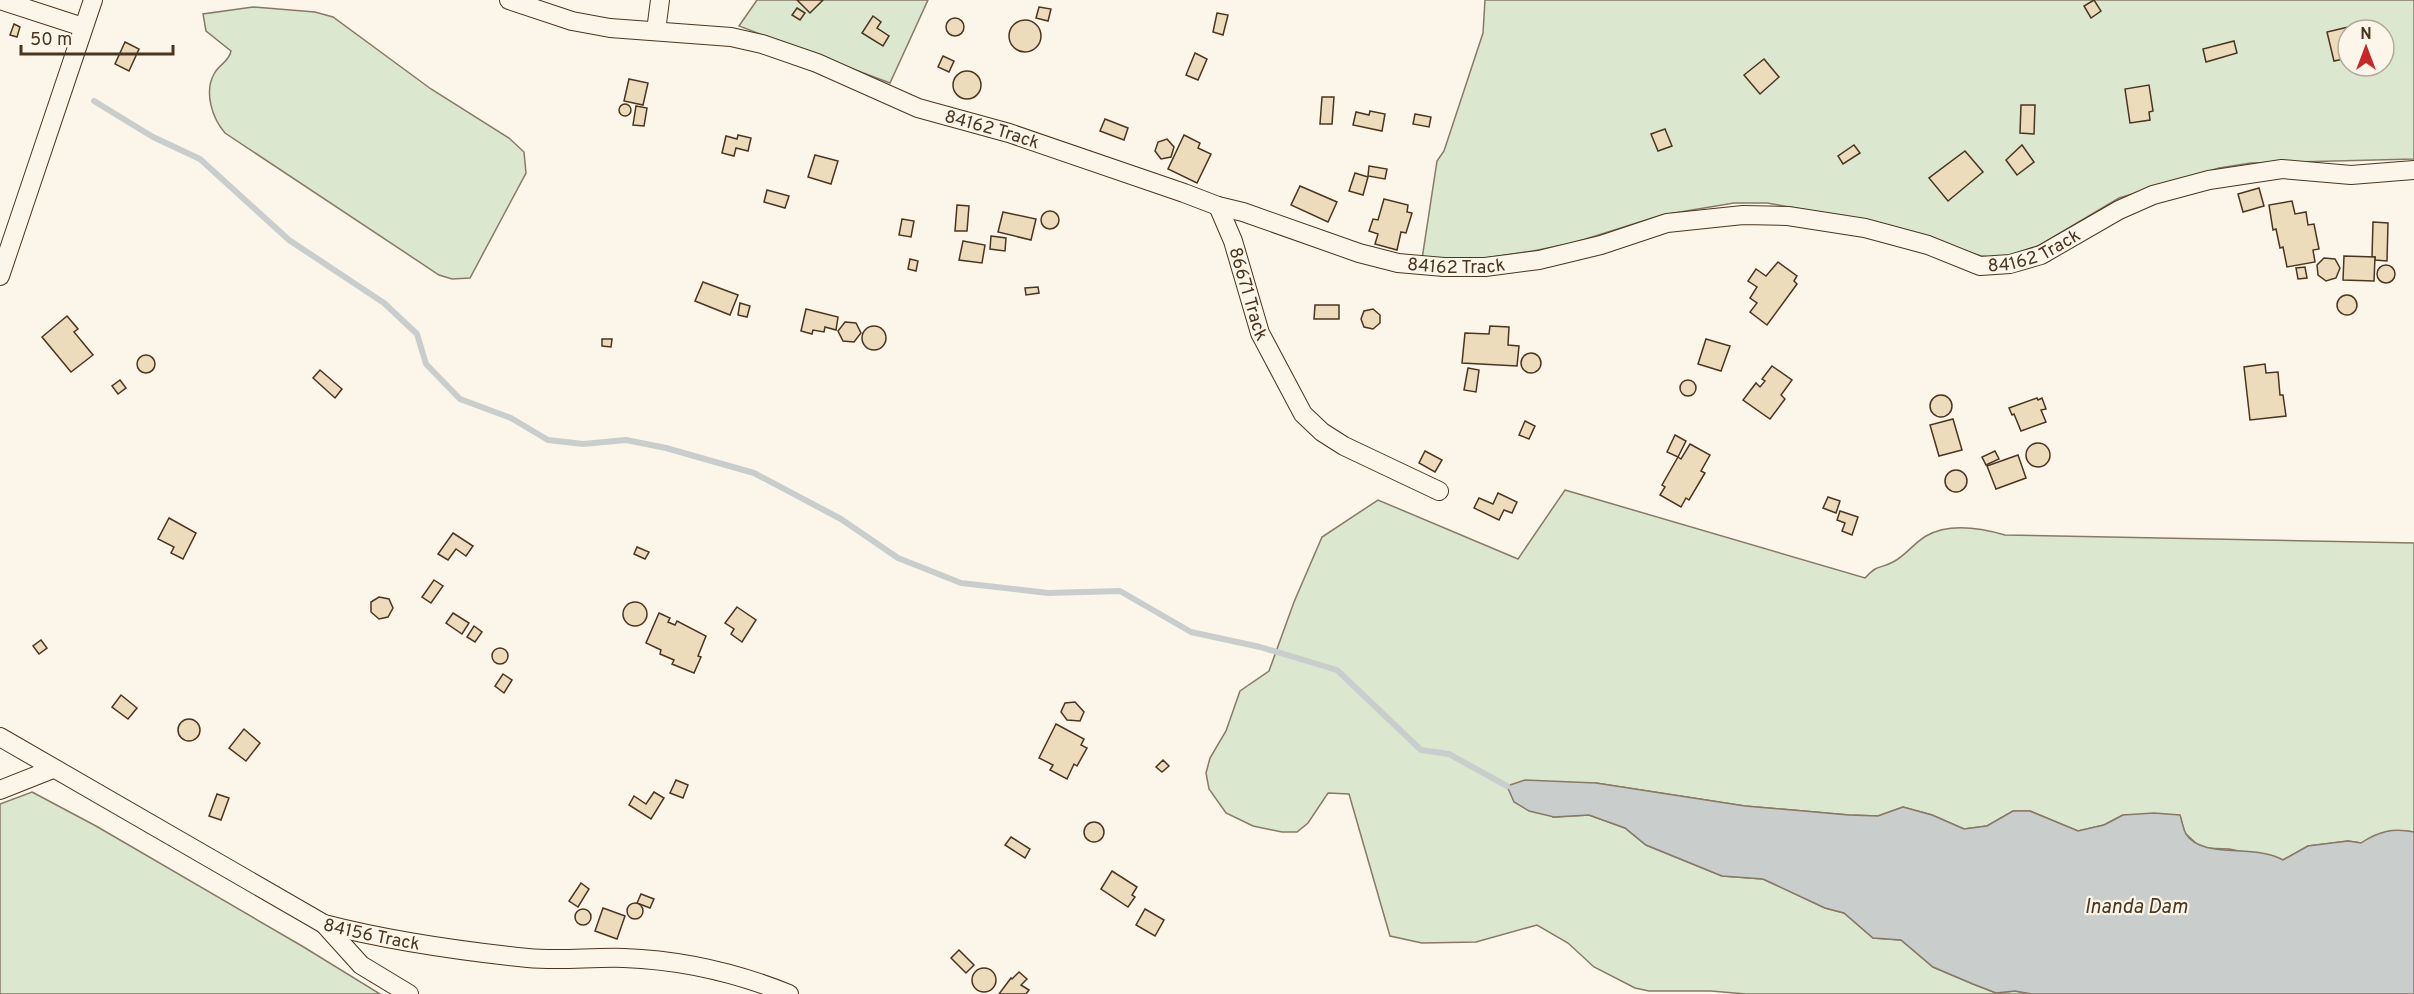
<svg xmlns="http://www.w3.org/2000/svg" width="2414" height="994" font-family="Overpass,sans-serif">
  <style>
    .green { fill: #dce7d0; stroke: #887966; stroke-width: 1.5; fill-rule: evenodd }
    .water { fill: #c9cecd; stroke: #887966; stroke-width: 1.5 }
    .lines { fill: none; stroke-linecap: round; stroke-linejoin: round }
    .stream { stroke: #c9cecd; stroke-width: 6 }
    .building { fill: #ecdcbc; stroke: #4a3520; stroke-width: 1.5 }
    .minor-casing { stroke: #4a3520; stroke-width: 20 }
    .minor { stroke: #fbf6e9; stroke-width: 18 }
    .labels { text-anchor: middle; stroke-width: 4.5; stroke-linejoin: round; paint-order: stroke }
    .street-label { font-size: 18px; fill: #4a3520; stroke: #fbf6e9 }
    .water-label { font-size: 20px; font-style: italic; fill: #4a3520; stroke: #fbf6e9 }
  </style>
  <rect width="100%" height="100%" fill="#fbf6e9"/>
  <g class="green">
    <path d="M 757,0 L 928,0 L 890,83 L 739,26 Z"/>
    <path d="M 1485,0 L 2414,0 L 2414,159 L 2251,163 L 2219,168 L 2119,198 L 2040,245 L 2003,258 L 1981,256 L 1880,223 L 1767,203 L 1734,203 L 1662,215 L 1573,243 L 1533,251 L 1465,261 L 1422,259 L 1437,161 L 1444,151 L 1483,33 ZM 2348,30 L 2384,30 L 2384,66 L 2348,66 Z"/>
    <path d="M 253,7 L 315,12 L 333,17 L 431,89 L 509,138 L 524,152 L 526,173 L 470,278 L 452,279 L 439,275 L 225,133 C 212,118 204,92 214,74 C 219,64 229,62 231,51 L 206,31 L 203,14 Z"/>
    <path d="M 1565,490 L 1865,578 C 1879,563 1878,570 1893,562 C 1905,556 1914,543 1926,536 C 1950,522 1981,528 2005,535 L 2414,543 L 2414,832 C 2393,829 2379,831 2362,843 L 2348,841 L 2308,846 L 2283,860 L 2229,849 L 2201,848 L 2185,833 L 2180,816 L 2123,815 L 2104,825 L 2078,831 L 2030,811 L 2013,811 L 1987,826 L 1964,829 L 1932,815 L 1903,807 L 1878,816 L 1849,815 L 1745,806 L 1596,783 L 1554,817 L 1589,815 L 1625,828 L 1646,845 L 1722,876 L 1763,879 L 1825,908 L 1844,913 L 1873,938 L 1901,940 L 1933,967 L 1973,984 L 1996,993 L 2015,991 L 2032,994 L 1746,994 L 1711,991 L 1649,991 L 1635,988 L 1594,967 L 1568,943 L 1537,925 L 1476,942 L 1422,943 L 1390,936 L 1349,794 L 1328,793 L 1308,823 L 1297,832 L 1282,832 L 1253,826 L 1226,813 L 1209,789 L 1206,773 L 1210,758 L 1226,731 L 1240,691 L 1269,671 L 1294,602 L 1322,537 L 1378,500 L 1518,559 Z"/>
    <path d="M 32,792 L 96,826 L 302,946 L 380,994 L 0,994 L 0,804 Z"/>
  </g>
  <path class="water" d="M 1525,780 L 1596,783 L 1745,806 L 1849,815 L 1878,816 L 1903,807 L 1932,815 L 1964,829 L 1987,826 L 2013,811 L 2030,811 L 2078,831 L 2104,825 L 2123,815 L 2154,813 L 2180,815 C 2182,821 2183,829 2186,834 C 2203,860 2254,843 2283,860 L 2308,846 L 2348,841 L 2361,843 C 2379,831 2393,828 2414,832 L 2414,994 L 2032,994 L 2015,991 L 1996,993 L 1973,984 L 1933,967 L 1901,940 L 1873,938 L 1844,913 L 1825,908 L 1763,879 L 1722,876 L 1646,845 L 1625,828 L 1589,815 L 1554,817 L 1529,811 L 1514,802 L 1507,786 Z"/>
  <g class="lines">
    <path class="stream" d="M 94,101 L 153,137 L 200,159 L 289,240 L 384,303 L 417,334 L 426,364 L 460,399 L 511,418 L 548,440 L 583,444 L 626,440 L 666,448 L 754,473 L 841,519 L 898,558 L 961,583 L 1048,593 L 1120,591 L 1191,632 L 1260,647 L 1337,670 L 1421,750 L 1449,754 L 1507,786"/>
  </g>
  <g class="building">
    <path d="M 797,0 L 823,0 L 810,13 Z"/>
    <path d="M 2094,0 L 2101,11 L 2091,18 L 2084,6 Z"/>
    <path d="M 1039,7 L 1051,9 L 1048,21 L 1036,18 Z"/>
    <path d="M 797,8 L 805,13 L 800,20 L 792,15 Z"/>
    <path d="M 1217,13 L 1228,15 L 1223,35 L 1213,32 Z"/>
    <path d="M 873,16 L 881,22 L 877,28 L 889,36 L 883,46 L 862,33 Z"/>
    <circle cx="955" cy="27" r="9"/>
    <circle cx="1025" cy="36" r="16"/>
    <path d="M 14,24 L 20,27 L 17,37 L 10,35 Z"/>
    <path d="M 2357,25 L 2359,30 L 2348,30 L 2348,58 L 2334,61 L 2327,32 Z"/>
    <path d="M 2234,41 L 2237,53 L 2206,62 L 2203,49 Z"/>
    <path d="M 125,42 L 139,49 L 129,71 L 115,64 Z"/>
    <path d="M 1195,53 L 1207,59 L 1198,80 L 1186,75 Z"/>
    <path d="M 943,56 L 954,61 L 949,72 L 938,67 Z"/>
    <path d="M 1764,59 L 1779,77 L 1760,94 L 1744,75 Z"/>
    <circle cx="967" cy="85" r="14"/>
    <path d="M 629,79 L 648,83 L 643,105 L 624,101 Z"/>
    <path d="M 2149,85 L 2153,111 L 2149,112 L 2150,120 L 2130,123 L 2125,89 Z"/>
    <path d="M 1322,97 L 1334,97 L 1332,124 L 1320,124 Z"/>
    <circle cx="625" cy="110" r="6"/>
    <path d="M 2021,105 L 2035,105 L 2034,134 L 2020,133 Z"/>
    <path d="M 636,106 L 647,108 L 644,126 L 633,125 Z"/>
    <path d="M 1370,111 L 1385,114 L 1382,131 L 1353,125 L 1356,112 L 1369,115 Z"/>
    <path d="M 1415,114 L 1431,117 L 1429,127 L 1413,124 Z"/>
    <path d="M 1105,119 L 1128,128 L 1124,140 L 1100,131 Z"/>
    <path d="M 1665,129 L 1672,146 L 1658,151 L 1651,134 Z"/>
    <path d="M 738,135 L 751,138 L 748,151 L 736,148 L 734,156 L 722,153 L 726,136 L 737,139 Z"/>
    <path d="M 1184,135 L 1200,143 L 1198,148 L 1211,154 L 1197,183 L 1168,169 Z"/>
    <path d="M 1167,139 L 1174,147 L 1171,157 L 1161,159 L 1155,151 L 1158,142 Z"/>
    <path d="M 1854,145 L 1860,153 L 1843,164 L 1838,156 Z"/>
    <path d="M 2022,145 L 2034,162 L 2017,175 L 2006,160 Z"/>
    <path d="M 1965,151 L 1983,172 L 1948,201 L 1929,178 Z"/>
    <path d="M 815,155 L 838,161 L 831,184 L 808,177 Z"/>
    <path d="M 1369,166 L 1387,169 L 1385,179 L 1368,176 Z"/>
    <path d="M 1355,173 L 1368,177 L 1363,195 L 1349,191 Z"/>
    <path d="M 1300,186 L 1337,202 L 1328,222 L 1291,205 Z"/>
    <path d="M 2259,188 L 2264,206 L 2243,212 L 2238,194 Z"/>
    <path d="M 767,190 L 789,196 L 785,208 L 764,202 Z"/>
    <path d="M 1384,199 L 1408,205 L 1407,212 L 1412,213 L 1406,233 L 1401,232 L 1397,250 L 1375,244 L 1378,234 L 1369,231 L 1373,219 L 1378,220 Z"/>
    <path d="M 2292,201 L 2295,214 L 2306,212 L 2308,225 L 2314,224 L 2319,249 L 2313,250 L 2315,262 L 2287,267 L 2283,247 L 2280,248 L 2276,229 L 2273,230 L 2269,205 Z"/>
    <path d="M 957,205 L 969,206 L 967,231 L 955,231 Z"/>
    <circle cx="1050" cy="220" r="9"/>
    <path d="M 1003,212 L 1036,219 L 1031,240 L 998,232 Z"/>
    <path d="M 902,219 L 914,221 L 911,237 L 899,235 Z"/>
    <path d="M 2373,222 L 2388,223 L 2387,261 L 2375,260 L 2375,257 L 2372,257 Z"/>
    <path d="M 991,236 L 1006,238 L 1005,251 L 990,249 Z"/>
    <path d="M 963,241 L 985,245 L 982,263 L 959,260 Z"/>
    <path d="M 2344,256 L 2375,257 L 2374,281 L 2343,280 Z"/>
    <path d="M 2324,258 L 2335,259 L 2340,268 L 2336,278 L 2326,281 L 2318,275 L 2317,265 Z"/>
    <path d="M 910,259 L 918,261 L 916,271 L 908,269 Z"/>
    <path d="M 1778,262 L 1797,276 L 1794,281 L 1797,284 L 1767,325 L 1750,312 L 1757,303 L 1750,298 L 1757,287 L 1748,281 L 1756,269 L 1766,276 Z"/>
    <circle cx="2386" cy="274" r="9"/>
    <path d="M 2305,267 L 2307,278 L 2298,279 L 2296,268 Z"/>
    <path d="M 703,282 L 738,295 L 730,315 L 695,301 Z"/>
    <path d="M 1038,287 L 1039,293 L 1026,295 L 1025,288 Z"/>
    <circle cx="2347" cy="305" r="10"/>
    <path d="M 740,303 L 750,306 L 747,317 L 738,315 Z"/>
    <path d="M 1315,305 L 1339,305 L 1339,319 L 1314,319 Z"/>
    <path d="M 806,309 L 838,317 L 836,330 L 825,327 L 824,332 L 813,330 L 812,334 L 801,331 Z"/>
    <path d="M 1373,309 L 1380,315 L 1380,323 L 1373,329 L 1364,327 L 1361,319 L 1364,311 Z"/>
    <path d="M 67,316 L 78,329 L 74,332 L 93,355 L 71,372 L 42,337 Z"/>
    <path d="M 845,322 L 856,323 L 861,333 L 854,342 L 843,341 L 838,331 Z"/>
    <circle cx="874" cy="338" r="12"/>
    <path d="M 1490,326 L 1509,327 L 1508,345 L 1519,346 L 1517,366 L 1462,363 L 1465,333 L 1489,334 Z"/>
    <path d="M 602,339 L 612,339 L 611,347 L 602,346 Z"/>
    <path d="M 1706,339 L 1730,346 L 1721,371 L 1698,364 Z"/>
    <circle cx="1531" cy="363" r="10"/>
    <circle cx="146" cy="364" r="9"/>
    <path d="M 2265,364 L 2266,373 L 2278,372 L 2280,395 L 2283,395 L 2286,416 L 2250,420 L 2244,367 Z"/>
    <path d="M 1772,366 L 1792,380 L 1781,395 L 1785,399 L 1770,419 L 1743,400 L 1756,383 L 1760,387 L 1765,381 L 1762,379 Z"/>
    <path d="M 1468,368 L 1479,370 L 1476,392 L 1464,390 Z"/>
    <path d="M 320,370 L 342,389 L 335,398 L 313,378 Z"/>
    <path d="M 120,380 L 126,388 L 118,394 L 112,386 Z"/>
    <circle cx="1688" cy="388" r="8"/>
    <circle cx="1941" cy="406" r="11"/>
    <path d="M 2037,398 L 2038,400 L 2042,398 L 2046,409 L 2041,410 L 2046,422 L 2021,431 L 2014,414 L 2012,415 L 2009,408 Z"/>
    <path d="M 1953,419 L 1962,450 L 1939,456 L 1930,425 Z"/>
    <path d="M 1525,421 L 1535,426 L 1529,439 L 1519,435 Z"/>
    <path d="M 1675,435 L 1686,441 L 1678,457 L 1667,452 Z"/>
    <circle cx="2038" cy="455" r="12"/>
    <path d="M 1690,444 L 1710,455 L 1701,471 L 1705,473 L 1689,500 L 1686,498 L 1681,507 L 1660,495 L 1665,487 L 1662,485 L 1678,457 L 1681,459 Z"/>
    <path d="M 1425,451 L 1442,460 L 1435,472 L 1419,463 Z"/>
    <path d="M 1995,451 L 1999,459 L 1986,465 L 1982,457 Z"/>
    <path d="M 2018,455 L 2026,478 L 1996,489 L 1987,466 Z"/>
    <circle cx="1956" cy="481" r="11"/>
    <path d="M 1498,493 L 1517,502 L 1512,513 L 1504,510 L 1499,520 L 1474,508 L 1479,498 L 1493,504 Z"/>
    <path d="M 1828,497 L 1840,501 L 1836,513 L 1823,508 Z"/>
    <path d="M 1840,511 L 1858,517 L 1852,535 L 1842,531 L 1845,523 L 1837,520 Z"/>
    <path d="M 169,518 L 196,533 L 183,559 L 171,553 L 174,547 L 158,539 Z"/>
    <path d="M 453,533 L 473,546 L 466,556 L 456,549 L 448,560 L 438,554 Z"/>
    <path d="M 637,547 L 649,552 L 645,559 L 634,554 Z"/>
    <path d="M 434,580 L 443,586 L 431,603 L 422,597 Z"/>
    <path d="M 379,597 L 389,599 L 393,608 L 388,617 L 379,619 L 371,612 L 371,602 Z"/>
    <circle cx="635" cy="614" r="12"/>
    <path d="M 737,607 L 756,620 L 742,642 L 731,634 L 734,629 L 725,623 Z"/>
    <path d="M 453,613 L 469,623 L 462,634 L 446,623 Z"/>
    <path d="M 659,613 L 670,618 L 668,622 L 675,625 L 677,621 L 706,636 L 698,656 L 701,657 L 694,673 L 672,664 L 674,660 L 660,654 L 661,650 L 646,643 Z"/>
    <path d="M 474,626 L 482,632 L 475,642 L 467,637 Z"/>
    <path d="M 41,640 L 47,648 L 39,654 L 33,646 Z"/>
    <circle cx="500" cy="656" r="8"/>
    <path d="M 503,674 L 512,680 L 504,693 L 495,686 Z"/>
    <path d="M 121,695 L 137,708 L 128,719 L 112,707 Z"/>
    <path d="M 1075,702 L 1084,712 L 1080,721 L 1067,720 L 1061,712 L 1065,703 Z"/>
    <circle cx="189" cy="730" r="11"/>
    <path d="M 1056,724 L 1084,739 L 1081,745 L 1087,748 L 1077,766 L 1074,764 L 1067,779 L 1050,770 L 1053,765 L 1039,758 Z"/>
    <path d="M 244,729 L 260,743 L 246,761 L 229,748 Z"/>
    <path d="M 1163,760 L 1169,766 L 1162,772 L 1156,767 Z"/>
    <path d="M 676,780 L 688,785 L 683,798 L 670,793 Z"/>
    <path d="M 654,792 L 664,798 L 651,819 L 629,805 L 634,796 L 646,804 Z"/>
    <path d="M 217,794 L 229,798 L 221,820 L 209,816 Z"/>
    <circle cx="1094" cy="832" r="10"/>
    <path d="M 1011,837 L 1030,849 L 1025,858 L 1005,845 Z"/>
    <path d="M 1112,871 L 1137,887 L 1132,895 L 1135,897 L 1128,907 L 1101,889 Z"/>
    <path d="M 581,883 L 589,889 L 578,907 L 569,901 Z"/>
    <path d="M 641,894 L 654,899 L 650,908 L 637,903 Z"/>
    <circle cx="635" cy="911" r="8"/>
    <path d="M 603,908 L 625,916 L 617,939 L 595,931 Z"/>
    <circle cx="583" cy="917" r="8"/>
    <path d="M 1145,909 L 1164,920 L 1155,936 L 1136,925 Z"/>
    <path d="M 959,950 L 974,965 L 966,973 L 951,958 Z"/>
    <circle cx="984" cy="980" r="12"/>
    <path d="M 1019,972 L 1027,979 L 1021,985 L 1029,990 L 1026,994 L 999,994 L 1011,978 L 1012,979 Z"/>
  </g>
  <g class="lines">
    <defs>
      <g id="minor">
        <path d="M 0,0 L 83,27"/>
        <path id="s1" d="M 509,0 L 572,21 L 610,28 L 731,37 L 762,44 L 817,63 L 918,108 L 1009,133 L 1184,193 L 1218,206 L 1243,212 L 1359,253 L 1398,263 L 1444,267 L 1485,267 L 1539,260 L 1601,245 L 1667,223 L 1743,215 L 1788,216 L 1865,228 L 1928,245 L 1980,266 L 2010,264 L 2041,255 L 2119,210 L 2153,195 L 2209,180 L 2282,169 L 2351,175 L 2414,170"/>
        <path d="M 656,31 L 660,0"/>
        <path id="s2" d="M 1218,206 L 1233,241 L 1260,333 L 1303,414 L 1322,432 L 1344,446 L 1439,491"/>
        <path d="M 0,276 L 93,0"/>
        <path id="s3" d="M 0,737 L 324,924 C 390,941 460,951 528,958 C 559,961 592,957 624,958 C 680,960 737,973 789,994"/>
        <path d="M 0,790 L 53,769"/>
        <path d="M 324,924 L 361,965 L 409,994"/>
      </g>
    </defs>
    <use href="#minor" class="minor-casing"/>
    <use href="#minor" class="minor"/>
  </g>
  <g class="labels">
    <g class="street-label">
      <text dy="6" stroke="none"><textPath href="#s1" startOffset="504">84162 Track</textPath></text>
      <text dy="6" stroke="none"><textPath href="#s1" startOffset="1584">84162 Track</textPath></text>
      <text dy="6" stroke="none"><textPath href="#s1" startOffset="990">84162 Track</textPath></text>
      <text dy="6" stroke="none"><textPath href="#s2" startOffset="93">86671 Track</textPath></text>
      <text dy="6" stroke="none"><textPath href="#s3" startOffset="423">84156 Track</textPath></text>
    </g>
    <g class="water-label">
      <text x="2136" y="913">Inanda Dam</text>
    </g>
  </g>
  <g transform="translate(2366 48)"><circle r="28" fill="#fbf6e9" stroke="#b4a999" stroke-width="1.5"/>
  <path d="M0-4.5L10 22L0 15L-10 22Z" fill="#c62828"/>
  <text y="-9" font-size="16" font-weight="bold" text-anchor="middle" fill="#4a3520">N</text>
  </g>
  <path d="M21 45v9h152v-9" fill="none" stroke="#4a3520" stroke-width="3"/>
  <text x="30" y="45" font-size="18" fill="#4a3520" stroke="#fbf6e9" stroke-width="4.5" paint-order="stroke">50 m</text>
</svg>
